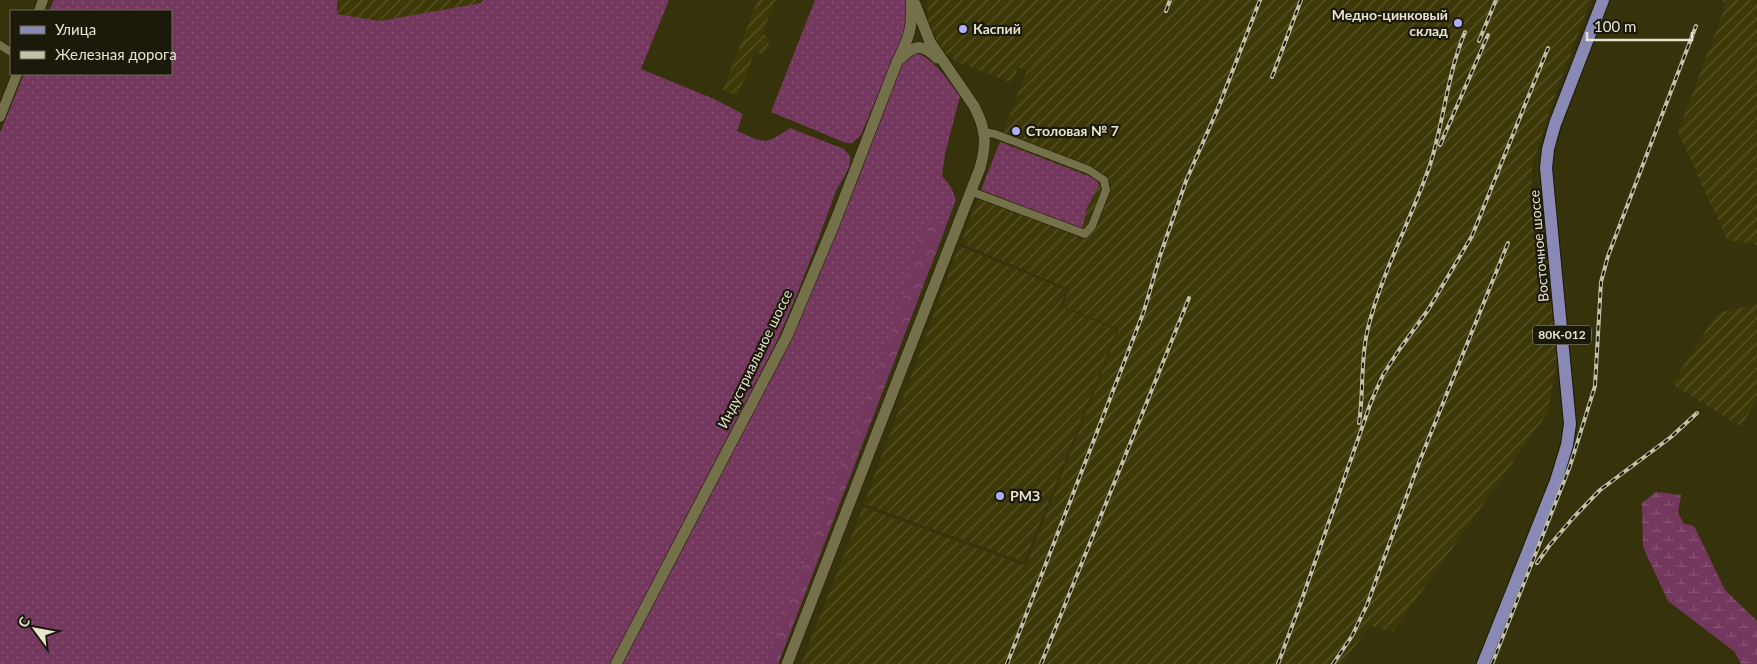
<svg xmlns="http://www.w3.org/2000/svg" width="1757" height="664" font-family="Lato,sans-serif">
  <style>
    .industrial { fill: url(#industrial-furrows) }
    .grass { fill: url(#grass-dots) }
    .forest { fill: url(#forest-crowns) }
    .wetland { fill: url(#wetland-marsh) }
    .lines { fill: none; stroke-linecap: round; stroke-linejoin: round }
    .minor-casing { stroke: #1c1900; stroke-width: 9 }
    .tertiary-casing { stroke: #1c1900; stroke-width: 11 }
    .secondary-casing { stroke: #1c1900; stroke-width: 12 }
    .primary-casing { stroke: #1c1900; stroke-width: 14 }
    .minor { stroke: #74714a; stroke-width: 8 }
    .tertiary { stroke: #74714a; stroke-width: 10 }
    .secondary { stroke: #74714a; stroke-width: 11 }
    .primary { stroke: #8a88b5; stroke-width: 12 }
    .rail-casing { stroke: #c3c0a8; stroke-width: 4 }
    .rail { stroke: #1b1909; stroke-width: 2; stroke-dasharray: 5.5; stroke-linecap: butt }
    .poi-dot { fill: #aeaefb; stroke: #1b1909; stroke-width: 2 }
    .labels { text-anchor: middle; stroke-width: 4.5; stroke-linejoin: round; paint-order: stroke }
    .shield { fill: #1b1909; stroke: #aaa894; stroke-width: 1 }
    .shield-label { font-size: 12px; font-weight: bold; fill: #e7e5d0 }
    .poi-label { font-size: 14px; font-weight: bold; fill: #e7e5d0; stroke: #1b1909; text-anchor: start }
    .street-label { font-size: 14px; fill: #e7e5d0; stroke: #1b1909 }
  </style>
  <defs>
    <pattern id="industrial-furrows" width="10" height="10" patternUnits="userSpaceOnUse" patternTransform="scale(1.25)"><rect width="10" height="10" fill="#3d3807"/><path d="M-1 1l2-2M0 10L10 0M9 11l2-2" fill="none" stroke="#59552a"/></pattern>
    <pattern id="grass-dots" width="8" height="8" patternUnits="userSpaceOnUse" patternTransform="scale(1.25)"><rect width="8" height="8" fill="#74375e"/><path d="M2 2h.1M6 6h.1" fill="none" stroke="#885474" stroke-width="1.8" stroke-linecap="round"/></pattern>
    <pattern id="forest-crowns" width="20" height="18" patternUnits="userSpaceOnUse" patternTransform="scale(1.25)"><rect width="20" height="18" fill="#74375e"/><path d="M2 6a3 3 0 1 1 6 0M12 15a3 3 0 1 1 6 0" fill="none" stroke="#885474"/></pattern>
    <pattern id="wetland-marsh" width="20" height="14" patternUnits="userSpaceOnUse" patternTransform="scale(1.25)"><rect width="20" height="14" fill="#74375e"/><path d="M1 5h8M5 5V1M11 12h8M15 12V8" fill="none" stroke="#885474"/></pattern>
  </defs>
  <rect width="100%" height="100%" fill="#36320b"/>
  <g class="industrial">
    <path d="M 337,0 L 483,0 L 481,3 L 380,21 L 337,14 Z"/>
    <path d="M 758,0 L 776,0 L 762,34 L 771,38 L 764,55 L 755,52 L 738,95 L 725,92 L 723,89 Z"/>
    <path d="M 927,0 L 1591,0 L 1551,106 L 1532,167 L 1530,210 L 1542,208 L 1557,362 L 1547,414 L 1393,632 L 1370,626 L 1342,664 L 801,664 L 863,507 L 1026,566 L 1119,329 L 1063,306 L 1069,289 L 961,243 L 1027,70 L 1018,67 L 1012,83 L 957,62 L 940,49 L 928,21 Z"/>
    <path d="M 1723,0 L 1757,0 L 1757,245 L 1727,240 L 1678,132 L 1725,7 Z"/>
    <path d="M 959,246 L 1066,290 L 1060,306 L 1117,330 L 1024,562 L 864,504 Z"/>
    <path d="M 1757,304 L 1757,399 L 1741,427 L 1672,384 L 1717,313 Z"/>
  </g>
  <g class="grass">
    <path d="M 54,0 L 337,0 L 337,14 L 380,21 L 481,3 L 483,0 L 669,0 L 641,69 L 714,99 L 743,114 L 737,131 C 765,143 764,146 790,128 L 844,149 L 850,156 C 852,169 841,180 836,191 C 817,243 798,295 775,345 L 610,664 L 0,664 L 0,133 L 24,74 L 171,74 L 171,11 L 49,11 Z"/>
    <path d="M 815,0 L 907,0 L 907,24 L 901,40 L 861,135 L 852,143 L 846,143 L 771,112 Z"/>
    <path d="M 915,52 C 935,60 947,79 960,96 L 945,154 L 942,176 L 951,187 L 956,200 L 778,664 L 621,664 L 788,342 L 900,64 Z"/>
    <path d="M 1000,142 L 1096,179 L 1099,185 L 1087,208 L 1082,229 L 981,190 Z"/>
  </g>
  <path class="forest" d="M 927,219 L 936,220 L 945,229 L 778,664 L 765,664 L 858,424 L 904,296 L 911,260 Z"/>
  <path class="wetland" d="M 1656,492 L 1681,495 L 1678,513 L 1684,524 L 1694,526 L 1725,590 L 1757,621 L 1757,664 L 1741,664 L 1735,652 L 1668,601 L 1643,547 L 1642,503 Z"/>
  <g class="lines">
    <defs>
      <g id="minor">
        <path d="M 0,45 L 11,52"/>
        <path d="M 970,191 L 1085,234 L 1092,226 L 1106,190 L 1104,180 L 1089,170 L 995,134 L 984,132"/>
      </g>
      <g id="tertiary">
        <path d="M 39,11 L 43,0"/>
        <path d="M 0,117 L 17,74"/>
      </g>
      <g id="secondary">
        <path d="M 901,58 C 915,44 923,44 937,58"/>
        <path d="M 616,664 L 787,336 L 835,222 L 897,62 C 909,37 913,29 911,0"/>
        <path d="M 787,664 L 980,168 C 987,143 986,129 974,106 L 930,42 L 915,4"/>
      </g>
      <path id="primary" d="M 1483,664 L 1556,481 L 1567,445 L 1570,424 L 1546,168 L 1548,149 L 1555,124 L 1603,0"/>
    </defs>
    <use href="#minor" class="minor-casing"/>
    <use href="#tertiary" class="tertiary-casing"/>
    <use href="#secondary" class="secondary-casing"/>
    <use href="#primary" class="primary-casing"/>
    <use href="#minor" class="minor"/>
    <use href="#tertiary" class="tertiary"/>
    <use href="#secondary" class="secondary"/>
    <use href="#primary" class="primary"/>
    <defs>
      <g id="rail">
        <path d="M 1166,11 L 1170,0"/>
        <path d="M 1479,41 L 1496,0"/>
        <path d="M 1272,77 L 1301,0"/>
        <path d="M 1440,145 L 1488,35"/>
        <path d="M 1359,423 C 1364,392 1360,360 1368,328 C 1382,272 1411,220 1430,165 C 1444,121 1447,75 1465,32"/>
        <path d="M 1537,563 L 1549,546 L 1573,518 L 1600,490 L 1671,437 L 1697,413"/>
        <path d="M 1007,664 L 1144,311 L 1160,256 L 1186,181 L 1219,106 L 1260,0"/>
        <path d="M 1041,664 L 1189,298"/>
        <path d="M 1278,664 L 1301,602 L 1371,402 L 1383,375 L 1399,350 L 1428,310 L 1472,236 L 1548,48"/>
        <path d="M 1333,664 L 1352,636 L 1367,605 L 1420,460 L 1508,243"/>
        <path d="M 1492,664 L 1570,466 L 1595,386 L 1601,282 L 1608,256 L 1696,26"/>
      </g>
    </defs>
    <use href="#rail" class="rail-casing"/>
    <use href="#rail" class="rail"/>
  </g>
  <g class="poi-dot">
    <circle cx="1458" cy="23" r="5"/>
    <circle cx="963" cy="29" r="5"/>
    <circle cx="1016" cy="131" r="5"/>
    <circle cx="1000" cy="496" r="5"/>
  </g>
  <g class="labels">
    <rect class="shield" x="1533" y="325.5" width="58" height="19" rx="4"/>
    <g class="shield-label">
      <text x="1562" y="339">80К-012</text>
    </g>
    <g class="poi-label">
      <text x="1448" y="20" text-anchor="end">Медно-цинковый<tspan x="1448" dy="16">склад</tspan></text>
      <text x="973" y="34">Каспий</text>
      <text x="1026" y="136">Столовая № 7</text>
      <text x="1010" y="501">РМЗ</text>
    </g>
    <g class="street-label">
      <text transform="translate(1539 246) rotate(-95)" y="5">Восточное шоссе</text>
      <text transform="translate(755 359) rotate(-64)" y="5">Индустриальное шоссе</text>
    </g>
  </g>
  <rect x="10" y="10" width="162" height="65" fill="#1b1909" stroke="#6d6b59"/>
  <rect x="20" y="26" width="25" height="8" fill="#8a88b5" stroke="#6d6b59"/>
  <text x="55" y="35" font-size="15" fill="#e7e5d0">Улица</text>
  <rect x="20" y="51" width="25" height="8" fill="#c3c0a8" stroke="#6d6b59"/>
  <text x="55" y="60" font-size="15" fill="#e7e5d0">Железная дорога</text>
  <g transform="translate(35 629) rotate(302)" stroke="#1b1909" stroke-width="4" paint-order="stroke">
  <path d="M0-4L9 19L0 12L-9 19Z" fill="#e7e5d0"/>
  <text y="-8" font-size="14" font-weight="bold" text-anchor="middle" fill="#e7e5d0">С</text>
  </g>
  <path d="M1587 32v8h105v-8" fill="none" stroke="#e7e5d0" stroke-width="2.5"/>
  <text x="1594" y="32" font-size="15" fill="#e7e5d0" stroke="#1b1909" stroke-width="4" paint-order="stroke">100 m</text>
</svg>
